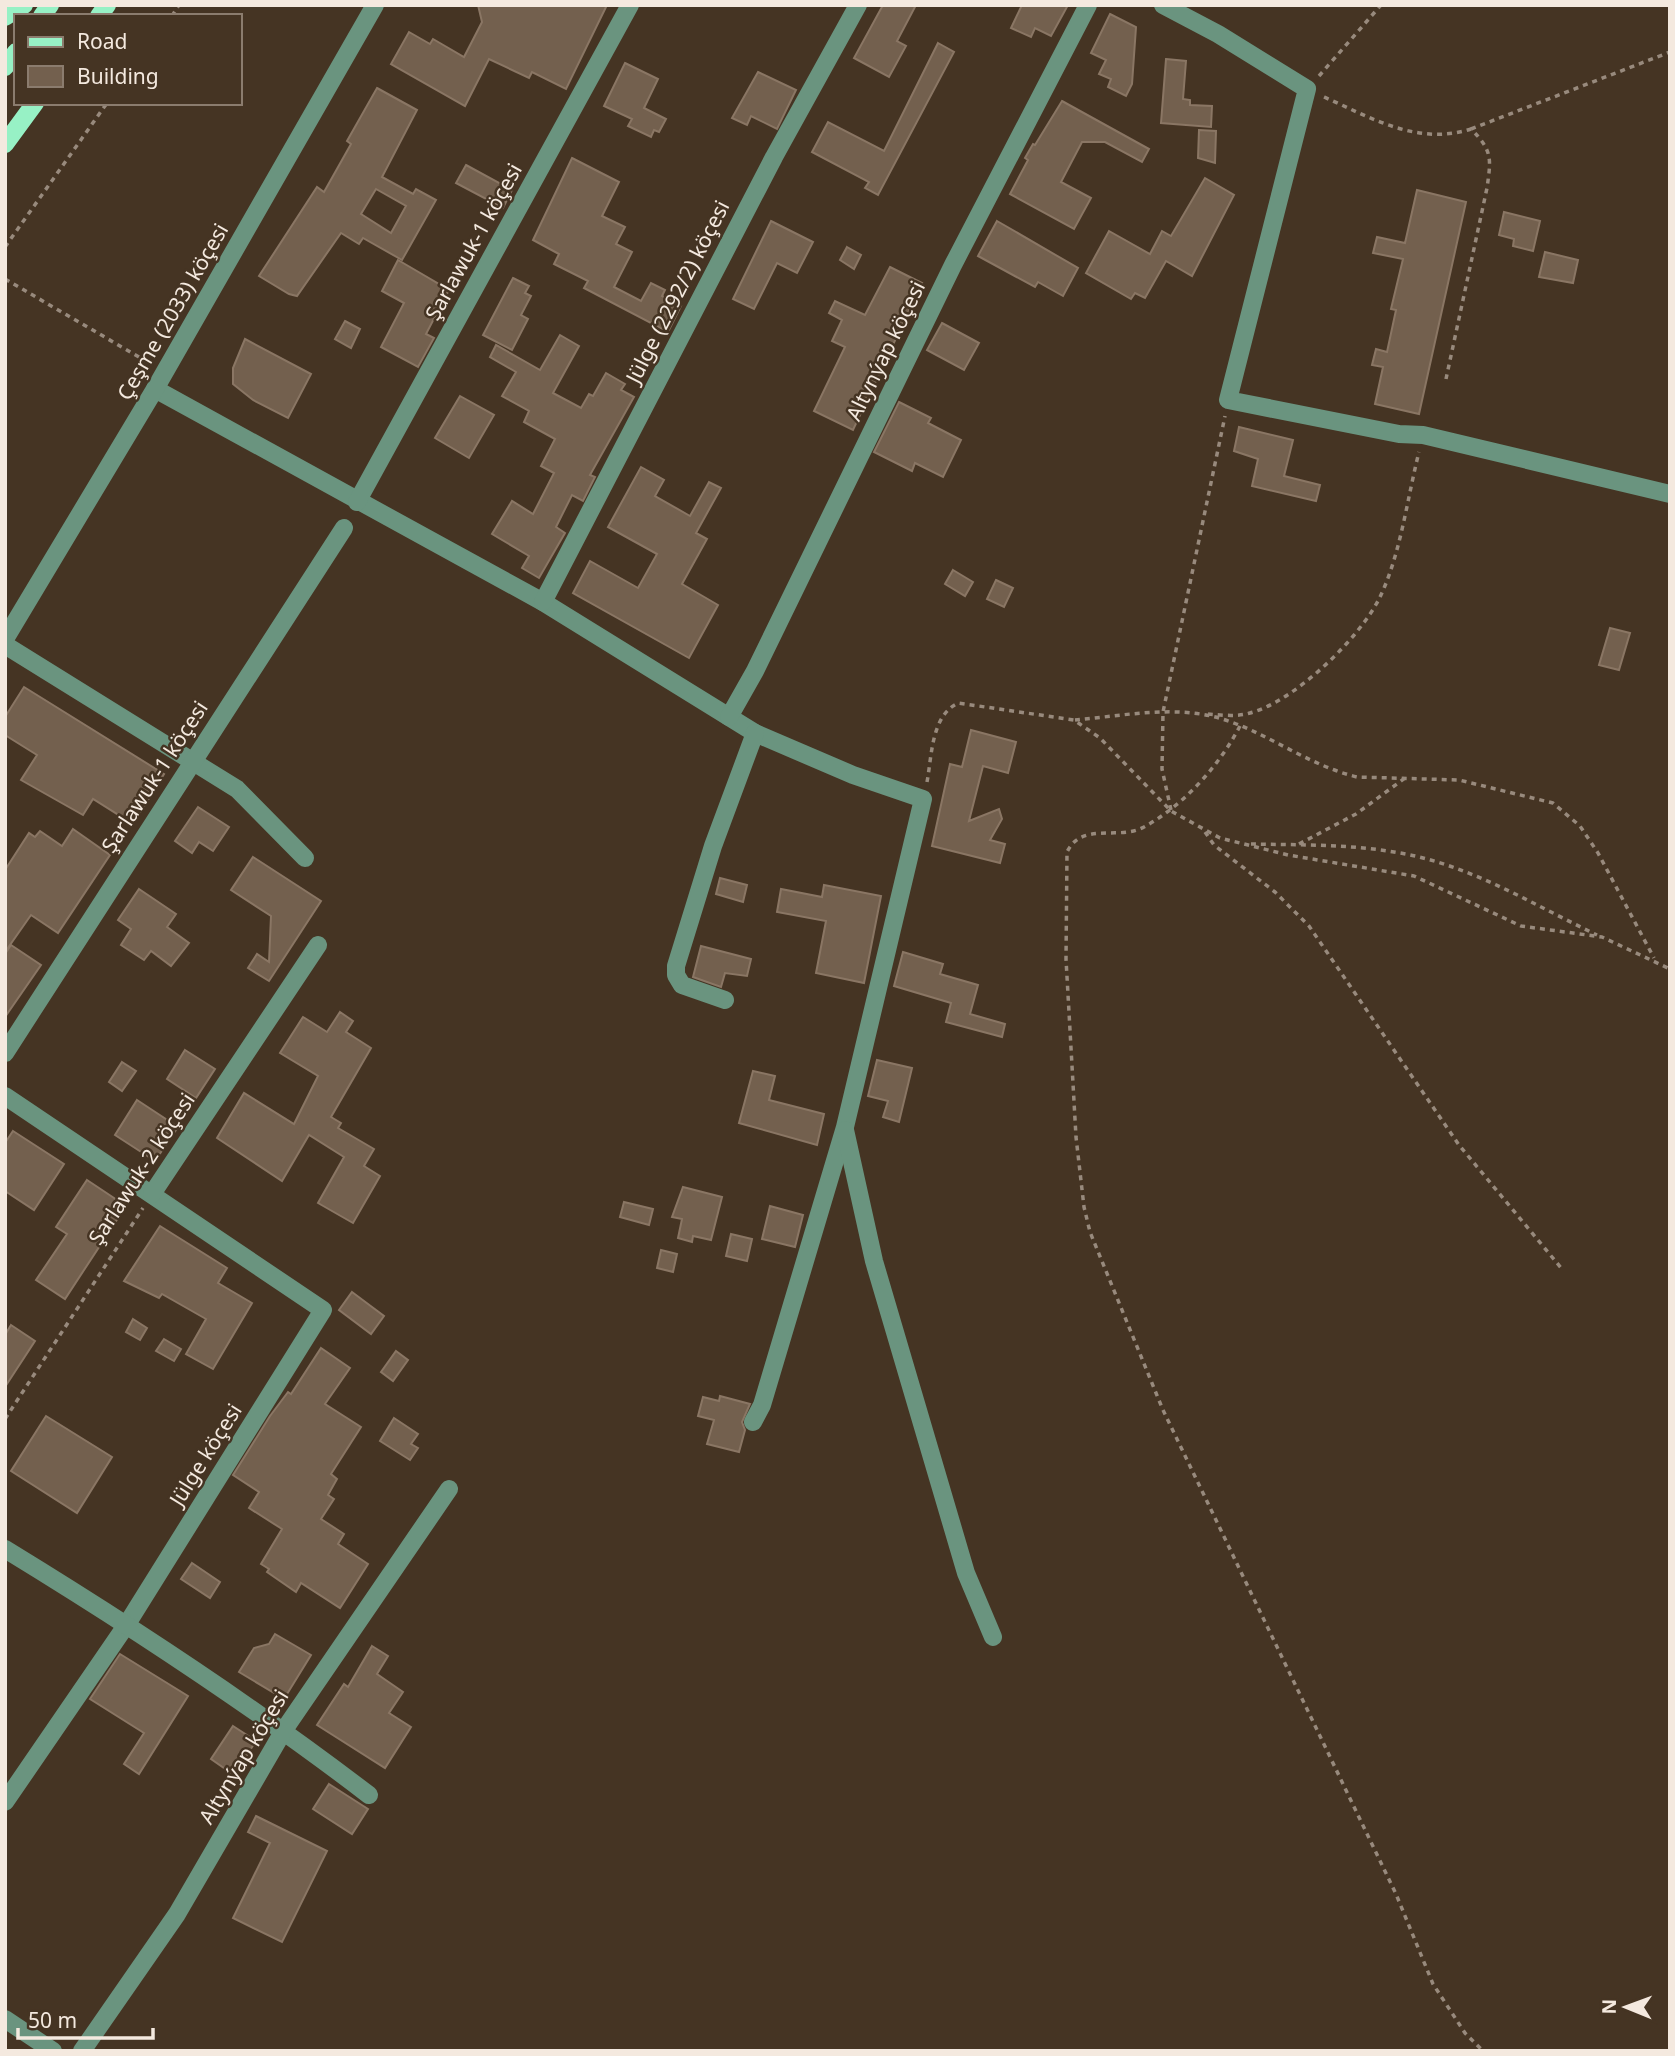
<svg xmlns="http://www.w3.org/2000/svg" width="1675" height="2056" font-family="'Noto Sans',sans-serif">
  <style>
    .building { fill: #73604e; stroke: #8a7664; stroke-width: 2; fill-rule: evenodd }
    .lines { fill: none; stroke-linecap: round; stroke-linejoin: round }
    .path { stroke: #988a7d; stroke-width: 3.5; stroke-dasharray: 5 5; stroke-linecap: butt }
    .minor { stroke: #6a947f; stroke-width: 18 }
    .major { stroke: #97f1c5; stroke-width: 18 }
    .labels { text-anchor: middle; stroke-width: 5; stroke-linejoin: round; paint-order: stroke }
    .street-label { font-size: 21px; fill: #f4e9df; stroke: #453423 }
  </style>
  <rect width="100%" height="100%" fill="#453423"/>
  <g class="building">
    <path d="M 478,5 L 607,5 L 566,89 L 532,72 L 529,78 L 489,59 L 465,106 L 391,64 L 409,32 L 430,44 L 433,39 L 464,57 L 482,22 Z"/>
    <path d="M 883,5 L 916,5 L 897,41 L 906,46 L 889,77 L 854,58 Z"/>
    <path d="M 1022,5 L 1068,5 L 1051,36 L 1035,28 L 1031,37 L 1011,28 Z"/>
    <path d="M 1110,14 L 1136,27 L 1132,84 L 1126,96 L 1108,87 L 1111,79 L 1099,74 L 1106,60 L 1091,53 Z"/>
    <path d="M 938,43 L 954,52 L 878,195 L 865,188 L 869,182 L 812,152 L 828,122 L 884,151 Z"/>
    <path d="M 1166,59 L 1186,61 L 1183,99 L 1190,100 L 1190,105 L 1212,106 L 1211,127 L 1161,123 Z"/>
    <path d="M 625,63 L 658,79 L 644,108 L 666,119 L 659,132 L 654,130 L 651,137 L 628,126 L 632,119 L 604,106 Z"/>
    <path d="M 758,72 L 796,90 L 777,129 L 751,116 L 747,125 L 732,118 Z"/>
    <path d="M 377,88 L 417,110 L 382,177 L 413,194 L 416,189 L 436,200 L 402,260 L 363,238 L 359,244 L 341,233 L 297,296 L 289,294 L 259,276 L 317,187 L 324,192 L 351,144 L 347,141 ZM 376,189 L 406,206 L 391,233 L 361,214 Z"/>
    <path d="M 1062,101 L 1149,149 L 1142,162 L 1105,142 L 1082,142 L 1061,182 L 1091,198 L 1074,229 L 1010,194 L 1028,160 L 1025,158 L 1033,144 L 1035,145 Z"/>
    <path d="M 1199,130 L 1216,131 L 1215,163 L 1198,158 Z"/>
    <path d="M 572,158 L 619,182 L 602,216 L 625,227 L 616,244 L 632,252 L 614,287 L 641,301 L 651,283 L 665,290 L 662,296 L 681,306 L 668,332 L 584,288 L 588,281 L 554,264 L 559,254 L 533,240 Z"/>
    <path d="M 466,165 L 512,190 L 503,208 L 456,183 Z"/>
    <path d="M 1205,178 L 1234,195 L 1192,276 L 1166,261 L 1145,298 L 1135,293 L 1131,299 L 1086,273 L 1109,231 L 1150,254 L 1162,231 L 1171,236 Z"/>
    <path d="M 1417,190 L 1466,202 L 1419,414 L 1375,404 L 1383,367 L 1372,365 L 1376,349 L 1387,352 L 1396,310 L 1391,309 L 1403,259 L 1373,253 L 1377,237 L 1405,243 Z"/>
    <path d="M 1504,212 L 1540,221 L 1533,251 L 1513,246 L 1514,239 L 1499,235 Z"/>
    <path d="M 771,221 L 813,242 L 797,273 L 777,263 L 754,309 L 733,299 Z"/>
    <path d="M 997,221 L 1078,268 L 1063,296 L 1038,282 L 1035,287 L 978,256 Z"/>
    <path d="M 847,247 L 861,255 L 854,269 L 840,260 Z"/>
    <path d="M 1545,252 L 1578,260 L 1573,283 L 1539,277 Z"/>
    <path d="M 398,260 L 449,290 L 426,334 L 434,338 L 418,367 L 381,347 L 404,303 L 382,291 Z"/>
    <path d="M 890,267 L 922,283 L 853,430 L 814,411 L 845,347 L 832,341 L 842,320 L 829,313 L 835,301 L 865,315 Z"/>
    <path d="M 513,278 L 529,286 L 525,293 L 531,296 L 521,315 L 528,319 L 512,350 L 483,335 Z"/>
    <path d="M 345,321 L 360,329 L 351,348 L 335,339 Z"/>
    <path d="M 942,323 L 979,343 L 964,370 L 927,350 Z"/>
    <path d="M 560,335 L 579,346 L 553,393 L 581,408 L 589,394 L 593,396 L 606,373 L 625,384 L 621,390 L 634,397 L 590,475 L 595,477 L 583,501 L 572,495 L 556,527 L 565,533 L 539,578 L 522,568 L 529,556 L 492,534 L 512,501 L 533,514 L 554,473 L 541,466 L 555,439 L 524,422 L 529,411 L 502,396 L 516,372 L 490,357 L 496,345 L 540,370 Z"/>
    <path d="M 245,339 L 311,374 L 288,418 L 253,400 L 233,384 L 233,368 Z"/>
    <path d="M 460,396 L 494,415 L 469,458 L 435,438 Z"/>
    <path d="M 899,402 L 931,418 L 928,423 L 961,440 L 943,477 L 915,463 L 912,471 L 874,452 Z"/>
    <path d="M 1239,427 L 1293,440 L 1284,476 L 1320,485 L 1316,501 L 1252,486 L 1258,459 L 1234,451 Z"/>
    <path d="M 641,467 L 664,480 L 655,496 L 690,516 L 709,482 L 721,488 L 696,533 L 707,539 L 682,584 L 718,605 L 689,658 L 573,593 L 590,561 L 638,588 L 657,554 L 608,527 Z"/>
    <path d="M 953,570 L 973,582 L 965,596 L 945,584 Z"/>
    <path d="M 996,580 L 1013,588 L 1004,607 L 987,599 Z"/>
    <path d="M 1610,628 L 1630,633 L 1619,670 L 1599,665 Z"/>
    <path d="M 24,687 L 164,774 L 133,824 L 93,799 L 83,815 L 21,780 L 37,755 L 5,735 L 5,717 Z"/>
    <path d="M 971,730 L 1016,742 L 1008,773 L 983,766 L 969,821 L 999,809 L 1002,819 L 990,840 L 1005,844 L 1000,863 L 932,846 L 950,764 L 962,767 Z"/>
    <path d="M 198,807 L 229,827 L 213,851 L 199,842 L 192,853 L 175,841 Z"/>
    <path d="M 73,829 L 110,855 L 58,933 L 31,915 L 5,952 L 5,870 L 29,833 L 35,837 L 40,831 L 62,846 Z"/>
    <path d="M 253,857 L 321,901 L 269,981 L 248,968 L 257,954 L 269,962 L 271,916 L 231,890 Z"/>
    <path d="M 720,878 L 747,885 L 743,902 L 716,894 Z"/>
    <path d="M 824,885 L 881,896 L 864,983 L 816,973 L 826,921 L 777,912 L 781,889 L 822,897 Z"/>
    <path d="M 139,889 L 176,914 L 167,927 L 189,943 L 171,966 L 151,951 L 144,960 L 121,945 L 131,929 L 118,920 Z"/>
    <path d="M 11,945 L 41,965 L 5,1017 L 5,954 Z"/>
    <path d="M 701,946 L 751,959 L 747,976 L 725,973 L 721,987 L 693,977 Z"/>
    <path d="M 903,952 L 943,964 L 940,974 L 978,985 L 970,1014 L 1005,1024 L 1002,1037 L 946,1022 L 951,1003 L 894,986 Z"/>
    <path d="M 340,1012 L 353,1021 L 346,1032 L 371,1048 L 331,1117 L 341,1123 L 338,1128 L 374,1149 L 364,1166 L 380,1176 L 353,1223 L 318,1203 L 344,1157 L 309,1135 L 282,1181 L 217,1138 L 244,1093 L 294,1124 L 318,1076 L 280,1053 L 303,1017 L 327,1032 Z"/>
    <path d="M 185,1050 L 215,1069 L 196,1098 L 167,1079 Z"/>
    <path d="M 877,1060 L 912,1068 L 899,1122 L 883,1117 L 888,1101 L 868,1096 Z"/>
    <path d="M 122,1062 L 136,1071 L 122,1091 L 109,1082 Z"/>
    <path d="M 753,1071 L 775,1076 L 769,1100 L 824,1114 L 817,1145 L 739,1123 Z"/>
    <path d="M 137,1100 L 178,1127 L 155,1161 L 115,1135 Z"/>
    <path d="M 13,1131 L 64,1164 L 34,1210 L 5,1191 L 5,1143 Z"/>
    <path d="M 87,1180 L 126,1206 L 65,1299 L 36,1280 L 67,1234 L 56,1227 Z"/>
    <path d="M 683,1187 L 722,1197 L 711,1240 L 693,1236 L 692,1242 L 678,1238 L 682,1219 L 672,1217 Z"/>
    <path d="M 624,1202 L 653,1209 L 649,1225 L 620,1217 Z"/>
    <path d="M 770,1206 L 803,1215 L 795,1247 L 762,1239 Z"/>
    <path d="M 160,1226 L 227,1268 L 218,1283 L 252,1303 L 213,1369 L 186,1354 L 206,1319 L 162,1294 L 159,1298 L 124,1281 Z"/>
    <path d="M 731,1234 L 752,1239 L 747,1261 L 726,1256 Z"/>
    <path d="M 661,1250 L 677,1254 L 673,1272 L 657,1268 Z"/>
    <path d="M 352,1292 L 384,1316 L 371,1334 L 339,1310 Z"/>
    <path d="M 133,1319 L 147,1328 L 140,1340 L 126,1332 Z"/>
    <path d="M 11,1325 L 35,1341 L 5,1387 L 5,1335 Z"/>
    <path d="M 164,1339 L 181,1349 L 174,1361 L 156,1351 Z"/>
    <path d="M 321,1348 L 350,1368 L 325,1404 L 361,1427 L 331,1474 L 337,1479 L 328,1495 L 334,1499 L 321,1519 L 344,1534 L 338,1544 L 368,1564 L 340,1608 L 301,1583 L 296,1592 L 267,1572 L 269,1569 L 261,1564 L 282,1529 L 249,1508 L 259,1492 L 233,1475 L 270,1416 L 288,1392 L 291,1394 Z"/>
    <path d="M 396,1351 L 408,1360 L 393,1381 L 381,1372 Z"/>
    <path d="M 720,1396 L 750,1404 L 742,1422 L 745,1430 L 739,1452 L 707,1444 L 714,1420 L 698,1416 L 703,1397 L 719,1401 Z"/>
    <path d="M 46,1416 L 112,1457 L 77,1513 L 11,1471 Z"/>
    <path d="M 394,1418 L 418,1434 L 411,1444 L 418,1448 L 410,1460 L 380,1441 Z"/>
    <path d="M 192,1563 L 220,1582 L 210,1598 L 181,1579 Z"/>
    <path d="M 275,1634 L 311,1655 L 284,1699 L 239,1672 L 254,1648 L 269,1644 Z"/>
    <path d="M 372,1646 L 388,1656 L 377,1674 L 403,1692 L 389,1713 L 411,1727 L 385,1768 L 317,1725 L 344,1684 L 348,1687 Z"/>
    <path d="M 120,1654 L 188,1696 L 139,1774 L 124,1764 L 144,1733 L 90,1699 Z"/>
    <path d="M 233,1726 L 256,1741 L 234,1775 L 211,1759 Z"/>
    <path d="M 329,1784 L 368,1809 L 352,1834 L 313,1809 Z"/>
    <path d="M 256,1816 L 327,1851 L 282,1942 L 233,1918 L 270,1843 L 248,1832 Z"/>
  </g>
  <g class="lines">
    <g class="path">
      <path d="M 172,16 L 179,5"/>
      <path d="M 1319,76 L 1381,5"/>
      <path d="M 1324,97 C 1372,118 1417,146 1471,129 C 1493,151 1491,159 1487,188 L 1446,379"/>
      <path d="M 1471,129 L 1670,52"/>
      <path d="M 5,247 L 107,103"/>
      <path d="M 5,279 L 151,364"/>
      <path d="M 1208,714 C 1221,715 1237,717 1250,713 C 1295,701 1360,638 1380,597 C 1401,553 1407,499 1419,452"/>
      <path d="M 1075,720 C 1122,716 1173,705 1219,718 C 1267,732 1307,765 1357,777 L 1459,780 L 1553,803 L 1580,826 L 1598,853 L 1654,958"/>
      <path d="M 1240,726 C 1219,766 1184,805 1144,827 C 1119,841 1082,821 1067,852 L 1066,959 L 1076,1137 L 1084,1207 L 1090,1232 L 1163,1410 L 1396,1894 L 1433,1984 L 1465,2033 L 1483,2051"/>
      <path d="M 927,782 C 932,756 931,716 958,703 L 1074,720 L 1100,738 L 1171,811 L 1220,838 L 1288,855 L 1414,876 L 1521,926 L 1602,937 L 1670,969"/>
      <path d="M 1171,810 L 1162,769 L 1163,712 L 1225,416"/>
      <path d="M 1205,832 L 1214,845 L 1275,892 L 1309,926 L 1459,1145 L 1562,1269"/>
      <path d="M 1251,844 C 1300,845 1351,844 1400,853 C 1470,865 1534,905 1597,935"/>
      <path d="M 1299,844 L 1356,814 L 1405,778"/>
      <path d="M 5,1419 L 143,1208"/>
    </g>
    <g class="minor">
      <path d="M 1163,5 L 1218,34 L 1307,89 L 1228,400 L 1399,434 L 1423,435 L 1670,494"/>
      <path d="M 155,389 L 543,602 L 755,733 L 853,775 L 923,799 L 845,1127 L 762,1405 L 753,1422"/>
      <path d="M 357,502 L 630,5"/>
      <path d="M 543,602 L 774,157 L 858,5"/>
      <path d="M 5,639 L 155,389 L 375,5"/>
      <path d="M 5,645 L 237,789 L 305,858"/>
      <path d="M 729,717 L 755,671 L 953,265 L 1088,5"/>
      <path d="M 725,1000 L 682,985 L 676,975 L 676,966 L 713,846 L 755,733"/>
      <path d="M 5,1053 L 344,528"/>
      <path d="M 5,1096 L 323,1310 L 127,1624 L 5,1802"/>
      <path d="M 845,1130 L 874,1261 L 966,1573 L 993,1637"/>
      <path d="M 152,1194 L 318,945"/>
      <path d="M 5,1549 C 131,1626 253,1706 369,1795"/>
      <path d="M 5,2019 L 53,2051"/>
      <path d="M 82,2051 L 177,1914 L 284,1730 L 449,1489"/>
    </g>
    <g class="major">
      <path d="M 42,16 L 50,5"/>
      <path d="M 99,16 L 107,5"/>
      <path d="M 5,17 L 24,5"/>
      <path d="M 5,67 L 16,52"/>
      <path d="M 5,144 L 35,103"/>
    </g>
  </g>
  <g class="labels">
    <g class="street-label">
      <text transform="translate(474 242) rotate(-61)" y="7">Şarlawuk-1 köçesi</text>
      <text transform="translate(678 292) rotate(-63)" y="7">Jülge (2292/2) köçesi</text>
      <text transform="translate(173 312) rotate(-60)" y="7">Çeşme (2033) köçesi</text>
      <text transform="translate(886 351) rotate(-64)" y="7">Altynýap köçesi</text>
      <text transform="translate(155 777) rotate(-57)" y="7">Şarlawuk-1 köçesi</text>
      <text transform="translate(142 1169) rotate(-57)" y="7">Şarlawuk-2 köçesi</text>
      <text transform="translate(206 1455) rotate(-58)" y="7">Jülge köçesi</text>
      <text transform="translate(244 1757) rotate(-59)" y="7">Altynýap köçesi</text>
    </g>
  </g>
  <rect width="1675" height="2056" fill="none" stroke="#f4e9df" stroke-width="14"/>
  <rect x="14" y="14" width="228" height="91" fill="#453423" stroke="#8b7c6e" stroke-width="2"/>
  <rect x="28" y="37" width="35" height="10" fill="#97f1c5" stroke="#8b7c6e" stroke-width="2"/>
  <text x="77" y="49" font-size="21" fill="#f4e9df">Road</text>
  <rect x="28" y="66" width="35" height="21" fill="#73604e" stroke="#8b7c6e" stroke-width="2"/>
  <text x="77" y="84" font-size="21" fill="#f4e9df">Building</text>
  <g transform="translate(1626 2007) rotate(271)" stroke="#453423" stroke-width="5" paint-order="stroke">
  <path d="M0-5L12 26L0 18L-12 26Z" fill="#f4e9df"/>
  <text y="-10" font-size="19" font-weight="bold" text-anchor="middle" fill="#f4e9df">N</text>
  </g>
  <path d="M18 2028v10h135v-10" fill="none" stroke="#f4e9df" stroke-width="3.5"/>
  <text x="28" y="2028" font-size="21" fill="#f4e9df" stroke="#453423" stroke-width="5" paint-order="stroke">50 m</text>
</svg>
